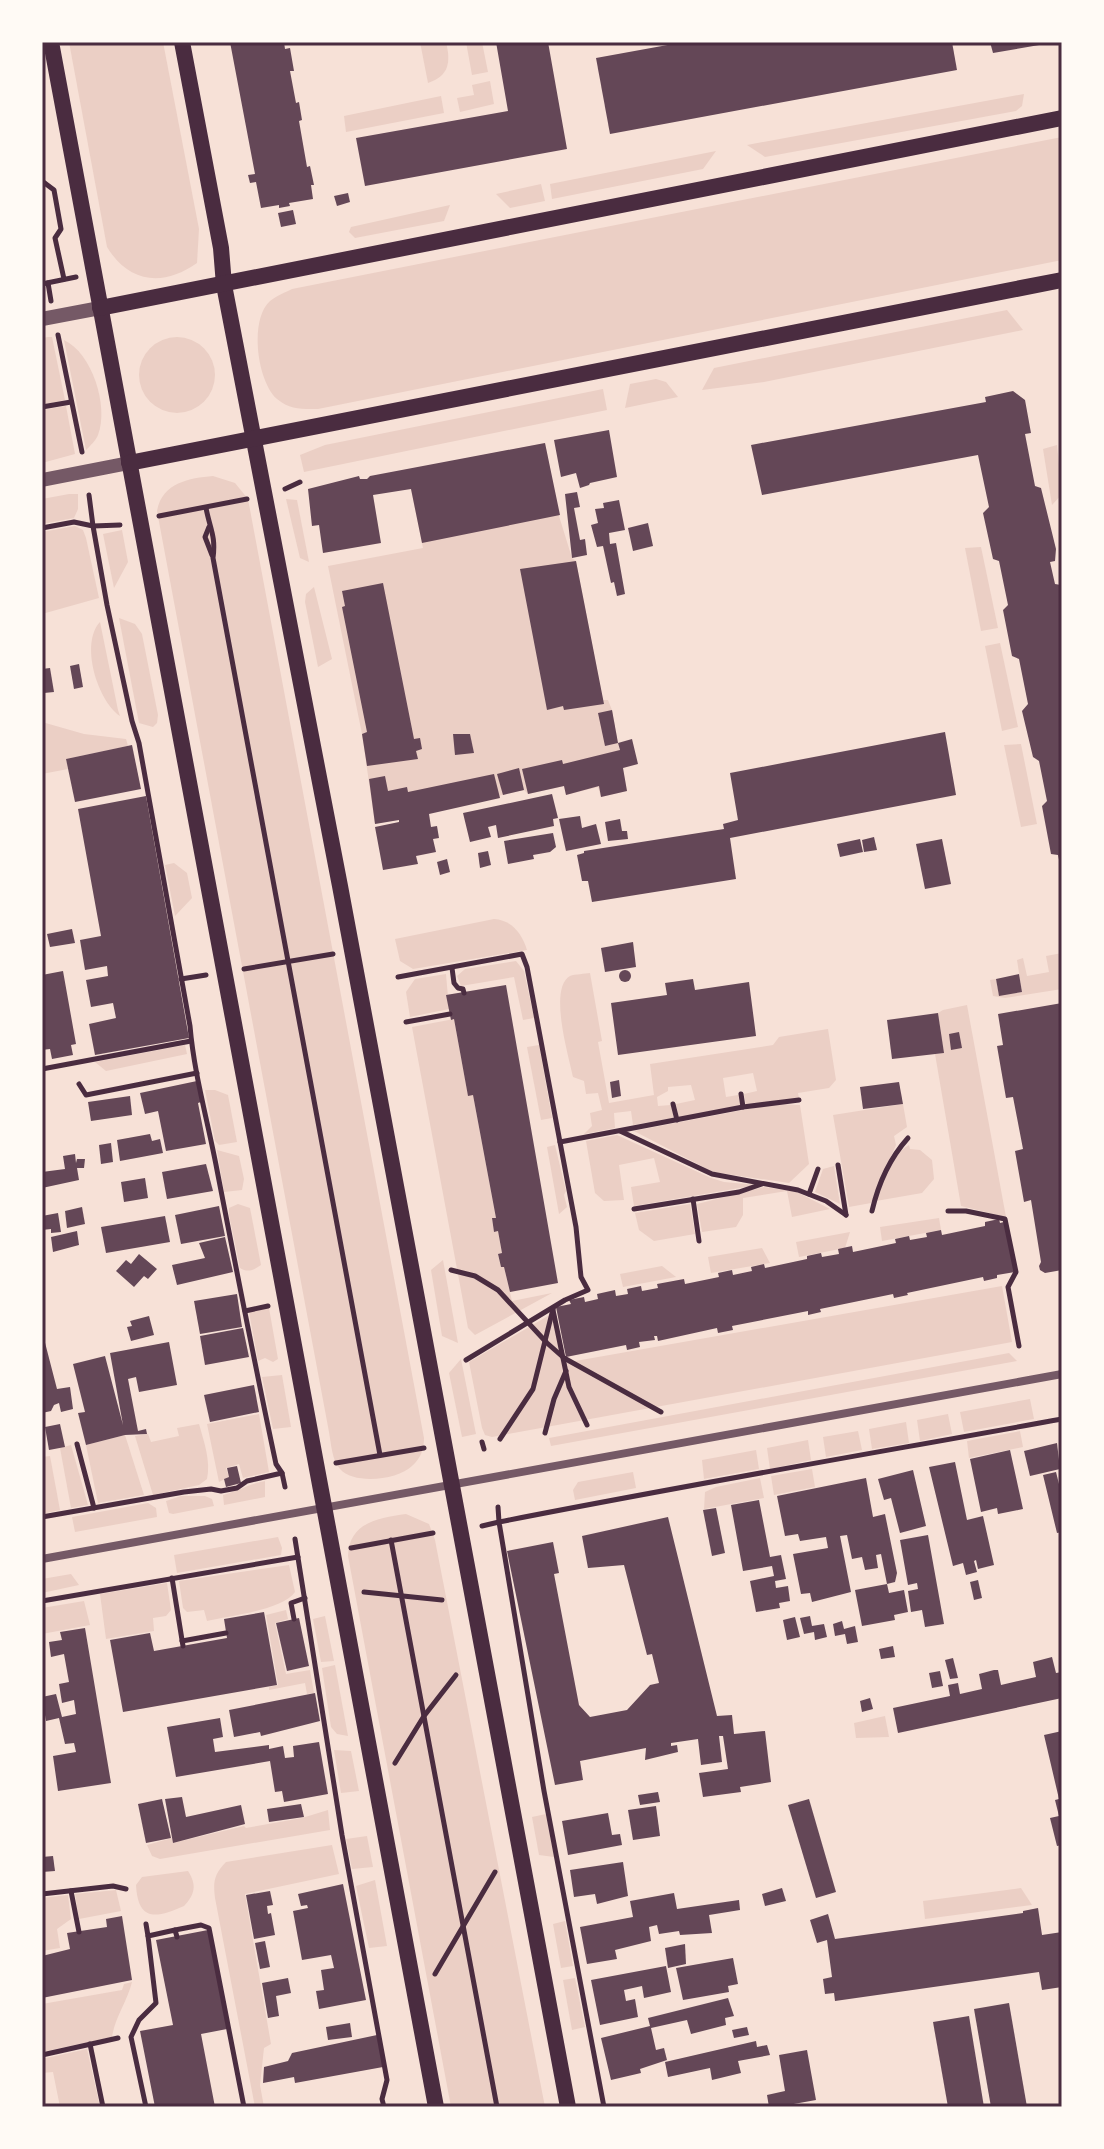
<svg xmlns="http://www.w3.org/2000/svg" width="1104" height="2149" font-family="Raleway,sans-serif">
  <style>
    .green { fill: #ebcfc5 }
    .building { fill: #644757 }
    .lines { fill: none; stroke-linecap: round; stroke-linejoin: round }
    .path { stroke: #4a2c40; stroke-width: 5 }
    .minor { stroke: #755966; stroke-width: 8 }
    .tertiary { stroke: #755966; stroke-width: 14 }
    .secondary { stroke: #4a2c40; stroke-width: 16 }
    .neatline { fill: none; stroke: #4a2c40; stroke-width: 3 }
  </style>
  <rect width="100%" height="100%" fill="#f7e1d7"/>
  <g class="green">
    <path d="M 69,42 L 163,42 L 199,229 L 197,263 C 163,287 129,283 107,247 Z"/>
    <path d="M 420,42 L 446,42 C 451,62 449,76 428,83 Z"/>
    <path d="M 466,42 L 482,42 L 488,72 L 472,75 Z"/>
    <path d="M 490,81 L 494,104 L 460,112 L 457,98 L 474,95 L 472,85 Z"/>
    <path d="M 1024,94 L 1022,106 L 1016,111 L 765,157 L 747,145 Z"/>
    <path d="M 441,96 L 444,113 L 346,132 L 344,116 Z"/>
    <path d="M 1062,137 L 1062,260 L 318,409 C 302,409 290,410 277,399 C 257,381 249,320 270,301 C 276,296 286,292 292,289 Z"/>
    <path d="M 716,151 L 703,169 L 552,199 L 550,184 Z"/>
    <path d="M 541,184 L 545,201 L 510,208 L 496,194 Z"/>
    <path d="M 450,205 L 444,221 L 355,238 L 349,232 L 351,227 Z"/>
    <path d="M 1007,310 L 1023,330 L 764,382 L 702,390 L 714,368 Z"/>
    <circle cx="177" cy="375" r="38"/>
    <path d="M 48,337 L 52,337 L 65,400 L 42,405 L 42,338 Z"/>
    <path d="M 64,340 C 92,353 109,406 98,435 C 96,440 90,446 86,450 Z"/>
    <path d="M 656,379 L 666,382 L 678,397 L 625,408 L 630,384 Z"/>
    <path d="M 603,389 L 607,410 L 304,472 L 300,455 L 325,445 Z"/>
    <path d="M 66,406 L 75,454 L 42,463 L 42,410 Z"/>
    <path d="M 545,443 L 559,516 L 572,558 L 576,561 L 603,700 L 608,700 L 612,710 L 627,791 L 601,797 L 598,787 L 566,795 L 564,786 L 528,794 L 524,790 L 375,824 L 362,734 L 328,566 L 423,548 L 407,470 Z"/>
    <path d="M 1057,445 L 1062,494 L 1052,505 L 1043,449 Z"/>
    <path d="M 213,476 L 235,483 L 248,499 L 424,1438 C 424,1449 421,1458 412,1466 C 398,1480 354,1485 340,1469 C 332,1461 331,1443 329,1432 L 157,511 C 162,483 189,478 213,476 Z"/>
    <path d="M 69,494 L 78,494 L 78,509 L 74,518 L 42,524 L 42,499 Z"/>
    <path d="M 286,499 L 297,500 L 309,562 L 300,558 Z"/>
    <path d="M 75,526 L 83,530 L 86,538 L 99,598 L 42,614 L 42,532 Z"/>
    <path d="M 122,530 L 128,562 L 114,588 L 103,534 Z"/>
    <path d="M 981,547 L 998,628 L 981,631 L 965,548 Z"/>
    <path d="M 314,587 L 332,659 L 318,667 L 305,602 L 306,594 Z"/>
    <path d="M 119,618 L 135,624 L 142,634 L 158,715 L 157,723 L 153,727 L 139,723 Z"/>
    <path d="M 100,622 L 118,710 L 120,716 C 97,700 80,643 100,622 Z"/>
    <path d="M 1000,643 L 1018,727 L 1002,731 L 985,646 Z"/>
    <path d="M 42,722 L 84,734 L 126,739 L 128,746 L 66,759 L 68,769 L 42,774 Z"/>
    <path d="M 1021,744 L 1037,824 L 1021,827 L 1004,745 Z"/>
    <path d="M 174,863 L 187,873 L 192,898 L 175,916 L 165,865 Z"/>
    <path d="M 494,919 C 512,920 522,934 527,950 L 413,969 L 400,961 L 395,939 Z"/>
    <path d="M 1062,953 L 1062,989 L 1005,998 L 993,996 L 990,980 L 996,979 L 999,995 L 1022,992 L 1017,960 L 1023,958 L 1027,976 L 1049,972 L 1046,956 Z"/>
    <path d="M 516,961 L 524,971 L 534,1018 L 523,1020 L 514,977 L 461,986 L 457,976 L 465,969 Z"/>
    <path d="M 590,973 L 602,1041 L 598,1042 L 609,1103 L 654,1095 L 650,1064 L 773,1045 L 779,1037 L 828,1029 L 836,1080 L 829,1088 L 798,1093 L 799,1098 L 746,1105 L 744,1094 L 757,1091 L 753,1073 L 723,1078 L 726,1097 L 738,1095 L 741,1106 L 679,1118 L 676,1104 L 695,1100 L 691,1085 L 668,1087 L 668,1091 L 657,1097 L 658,1106 L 671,1105 L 674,1118 L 633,1125 L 631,1111 L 614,1113 L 615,1128 L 584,1134 L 592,1126 L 590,1113 L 602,1110 L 598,1093 L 586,1094 L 584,1081 L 573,1077 C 569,1057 548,988 570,976 C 575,974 585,974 590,973 Z"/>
    <path d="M 446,974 L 449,1009 L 410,1017 L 406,992 L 415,979 Z"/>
    <path d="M 967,1005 L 1006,1217 L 961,1206 L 935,1054 L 943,1053 L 938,1013 L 943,1010 Z"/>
    <path d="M 454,1019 L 468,1095 L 473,1095 L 496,1218 L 492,1219 L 494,1232 L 498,1231 L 502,1253 L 498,1255 L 501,1267 L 504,1267 L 512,1301 L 552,1293 L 475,1335 L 468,1328 L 412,1027 Z"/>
    <path d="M 185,1045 L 187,1054 L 106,1071 L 95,1062 Z"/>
    <path d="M 539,1045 L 552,1118 L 541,1120 L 527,1047 Z"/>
    <path d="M 205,1090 L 215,1090 L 228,1095 L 237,1142 L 219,1145 L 215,1141 Z"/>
    <path d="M 774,1104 L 800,1105 L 809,1164 L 789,1183 L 713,1172 L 634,1131 Z"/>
    <path d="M 903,1104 L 907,1127 L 894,1136 L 896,1145 L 871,1203 L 849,1207 L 833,1115 Z"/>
    <path d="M 617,1135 L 711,1178 L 724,1182 L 757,1185 L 634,1206 L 631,1187 L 660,1182 L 654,1158 L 619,1165 L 624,1200 L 604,1201 L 595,1193 L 586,1141 Z"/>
    <path d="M 555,1145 L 566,1191 L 564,1195 L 567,1207 L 559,1214 L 547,1147 Z"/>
    <path d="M 909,1145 L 910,1149 L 920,1150 L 932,1160 L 934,1179 L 922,1193 L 876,1201 C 883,1183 891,1155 909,1145 Z"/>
    <path d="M 217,1150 L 239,1156 L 244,1179 L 242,1190 L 224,1192 Z"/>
    <path d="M 834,1166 L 840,1204 L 815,1192 L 823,1169 Z"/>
    <path d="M 764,1187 L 797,1192 L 830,1209 L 792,1217 L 787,1191 L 743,1198 L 743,1215 L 736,1227 L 702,1232 L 697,1204 Z"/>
    <path d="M 238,1204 L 250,1208 L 261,1265 C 254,1270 248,1273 240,1268 L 229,1215 L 229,1208 Z"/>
    <path d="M 690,1204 L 695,1234 L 654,1241 L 639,1230 L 635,1213 Z"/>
    <path d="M 939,1218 L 941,1230 L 882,1241 L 880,1227 Z"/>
    <path d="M 850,1232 L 845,1248 L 799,1257 L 796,1242 Z"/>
    <path d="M 762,1248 L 770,1263 L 711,1273 L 708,1257 Z"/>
    <path d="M 443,1260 L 458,1343 L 442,1336 L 431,1270 Z"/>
    <path d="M 662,1266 L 676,1277 L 623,1287 L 620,1274 Z"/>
    <path d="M 1002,1286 L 1012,1342 L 492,1437 L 485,1435 L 482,1428 L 469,1362 L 553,1313 L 564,1363 Z"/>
    <path d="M 269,1308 L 278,1359 L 273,1362 L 265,1358 L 258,1361 L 249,1312 Z"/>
    <path d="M 1009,1353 L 1017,1361 L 551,1446 L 549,1438 Z"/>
    <path d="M 461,1359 L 476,1434 L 462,1437 L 449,1373 Z"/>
    <path d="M 282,1375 L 291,1427 L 273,1429 L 262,1377 Z"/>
    <path d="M 1030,1399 L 1034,1419 L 964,1432 L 960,1412 Z"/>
    <path d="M 259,1414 L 269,1472 L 243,1478 L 239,1464 L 226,1468 L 229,1477 L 219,1482 L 207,1424 Z"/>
    <path d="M 948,1414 L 952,1434 L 920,1441 L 917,1420 Z"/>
    <path d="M 906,1422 L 909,1443 L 872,1449 L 869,1429 Z"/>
    <path d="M 199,1424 C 204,1442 211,1461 207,1479 L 199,1485 L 153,1495 L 135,1436 L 148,1434 L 151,1442 L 179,1436 L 177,1428 Z"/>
    <path d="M 858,1431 L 862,1450 L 826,1457 L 823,1437 Z"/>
    <path d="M 1020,1431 L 1023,1447 L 969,1458 L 967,1441 Z"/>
    <path d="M 125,1435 L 144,1495 L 98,1503 L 86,1445 Z"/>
    <path d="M 808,1440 L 811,1460 L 770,1469 L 767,1448 Z"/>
    <path d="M 71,1445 L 88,1505 L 71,1508 L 60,1448 Z"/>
    <path d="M 756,1450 L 759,1469 L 704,1479 L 702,1460 Z"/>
    <path d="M 50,1456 L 60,1510 L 42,1514 L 42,1457 Z"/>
    <path d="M 812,1469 L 815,1487 L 774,1495 L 771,1476 Z"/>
    <path d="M 633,1472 L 636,1488 L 575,1500 L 573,1490 L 578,1482 Z"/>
    <path d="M 760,1478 L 764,1498 L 704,1509 L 705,1492 L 716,1487 Z"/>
    <path d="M 265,1481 L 265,1497 L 224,1505 L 223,1495 C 238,1491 249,1484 265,1481 Z"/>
    <path d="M 181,1496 L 205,1496 L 212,1499 L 214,1506 L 173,1514 L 169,1513 L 166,1501 Z"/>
    <path d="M 148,1503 L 156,1508 L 157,1517 L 75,1532 L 72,1517 Z"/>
    <path d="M 406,1514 L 429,1524 L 435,1540 L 545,2107 L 451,2107 L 348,1556 C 349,1522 379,1518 406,1514 Z"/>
    <path d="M 278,1537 L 282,1548 L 281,1555 L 177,1573 L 174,1555 Z"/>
    <path d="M 289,1565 L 295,1592 C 283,1610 229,1616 207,1621 L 204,1610 L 187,1612 L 183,1608 L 179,1581 Z"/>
    <path d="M 71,1574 L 79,1585 L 42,1593 L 42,1579 Z"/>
    <path d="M 167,1583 L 171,1610 L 166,1616 L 153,1618 L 154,1631 L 106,1639 L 100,1594 Z"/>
    <path d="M 84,1601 L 90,1625 L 42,1634 L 42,1608 Z"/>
    <path d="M 286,1610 L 288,1619 L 275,1623 L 286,1674 L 310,1670 L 314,1693 L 307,1694 L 305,1683 L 269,1690 L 269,1687 L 278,1685 L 266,1615 Z"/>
    <path d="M 325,1616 L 334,1661 L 321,1662 L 313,1619 Z"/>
    <path d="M 335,1665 L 348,1736 L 337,1734 L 331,1727 L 322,1668 Z"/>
    <path d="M 885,1716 L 889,1737 L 856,1738 L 854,1723 Z"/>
    <path d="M 334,1750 L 351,1751 L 359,1791 L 341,1793 Z"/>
    <path d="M 328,1810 L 330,1830 L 160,1859 L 152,1856 L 147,1845 L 172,1838 L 173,1843 L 244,1826 L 246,1828 L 302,1818 Z"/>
    <path d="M 546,1814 L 554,1857 L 539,1855 L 532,1817 Z"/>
    <path d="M 367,1836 L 373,1867 L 352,1869 L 346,1839 Z"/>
    <path d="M 332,1845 L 339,1874 L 245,1894 L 271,2044 L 264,2048 L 260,2085 L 264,2107 L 255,2107 L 215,1898 C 213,1882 214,1874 226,1862 Z"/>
    <path d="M 188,1871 C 197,1885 195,1894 184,1906 C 155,1919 138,1921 136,1885 L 142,1877 Z"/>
    <path d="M 375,1880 L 387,1946 L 369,1948 L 356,1886 Z"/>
    <path d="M 1021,1888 L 1032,1905 L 925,1919 L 923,1901 Z"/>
    <path d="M 116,1890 L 121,1911 L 79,1919 L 75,1894 Z"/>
    <path d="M 68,1895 L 71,1919 L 57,1929 L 60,1948 L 42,1951 L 42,1898 Z"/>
    <path d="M 565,1921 L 573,1966 L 561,1968 L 553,1924 Z"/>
    <path d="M 575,1978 L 585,2027 L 572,2030 L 563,1980 Z"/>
    <path d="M 132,1982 C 127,2002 115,2017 112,2037 L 42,2052 L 42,2004 L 122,1990 L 124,1984 Z"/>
    <path d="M 87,2049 L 100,2107 L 60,2107 L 53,2072 L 42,2073 L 42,2059 Z"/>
  </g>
  <g class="building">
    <path d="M 230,42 L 284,42 L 285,49 L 290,48 L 294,71 L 290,71 L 296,103 L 299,102 L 302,120 L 299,121 L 307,167 L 310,166 L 314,185 L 311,185 L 313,199 L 289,203 L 290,206 L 279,208 L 279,205 L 261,208 L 256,182 L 250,183 L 248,175 L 255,174 Z"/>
    <path d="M 496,42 L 548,42 L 567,149 L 365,186 L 356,138 L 508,111 Z"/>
    <path d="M 684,42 L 952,42 L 957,70 L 610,134 L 596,58 Z"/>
    <path d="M 990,42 L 1045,42 L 1045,44 L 993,53 Z"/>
    <path d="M 348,193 L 350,202 L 337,206 L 334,196 Z"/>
    <path d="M 293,210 L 296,224 L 281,227 L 278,213 Z"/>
    <path d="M 1013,391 L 1025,400 L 1031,433 L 1025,434 L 1035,486 L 1041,488 L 1056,549 L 1055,561 L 1050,562 L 1055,584 L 1061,585 L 1062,590 L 1061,869 L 1058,855 L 1051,854 L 1042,806 L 1047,801 L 1039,761 L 1033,757 L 1022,711 L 1028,704 L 1019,659 L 1012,656 L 1003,610 L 1008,605 L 999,561 L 993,559 L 983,513 L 989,507 L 978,455 L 762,495 L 751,445 L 986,402 L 985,397 Z"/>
    <path d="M 609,430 L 617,477 L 590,483 L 589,485 L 580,488 L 576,473 L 561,477 L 554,440 Z"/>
    <path d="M 545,443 L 560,515 L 422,543 L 411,489 L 373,495 L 381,543 L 323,553 L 319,525 L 312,526 L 308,489 L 359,476 L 360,479 L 367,479 L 370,476 Z"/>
    <path d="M 577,492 L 580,507 L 574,508 L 580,540 L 585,539 L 587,555 L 572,558 L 565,494 Z"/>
    <path d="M 619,500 L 625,530 L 609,533 L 610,544 L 616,543 L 625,594 L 617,596 L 614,582 L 611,583 L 603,546 L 597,547 L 591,525 L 598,523 L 595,509 L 604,508 L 603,503 Z"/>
    <path d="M 648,523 L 653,546 L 633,551 L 628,528 Z"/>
    <path d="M 576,561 L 604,704 L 564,710 L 563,706 L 547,710 L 520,569 Z"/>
    <path d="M 383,583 L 414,739 L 420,738 L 422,749 L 416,751 L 418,759 L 367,766 L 362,734 L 367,732 L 342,607 L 345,606 L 342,591 Z"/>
    <path d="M 79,664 L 83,687 L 74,689 L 70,666 Z"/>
    <path d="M 50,668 L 54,692 L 44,693 L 42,669 Z"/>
    <path d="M 612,710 L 618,743 L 605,746 L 598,713 Z"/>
    <path d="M 945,732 L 956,795 L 730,838 L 736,879 L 592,902 L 588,881 L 582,881 L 577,855 L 584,853 L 584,851 L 724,829 L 723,824 L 738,820 L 730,773 Z"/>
    <path d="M 453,734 L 470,734 L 474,753 L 455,755 Z"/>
    <path d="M 632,739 L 638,764 L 623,768 L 627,791 L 601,797 L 599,786 L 566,795 L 564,786 L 528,794 L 522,769 L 562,760 L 563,764 L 620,750 L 618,743 Z"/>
    <path d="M 132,745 L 141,789 L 75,802 L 66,759 Z"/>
    <path d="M 519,768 L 524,790 L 503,795 L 497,774 Z"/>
    <path d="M 494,774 L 500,798 L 429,814 L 431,827 L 437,826 L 439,838 L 433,839 L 436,852 L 416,856 L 418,864 L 383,870 L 375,827 L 399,822 L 399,820 L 375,824 L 369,779 L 385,776 L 388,791 L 407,787 L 408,792 Z"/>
    <path d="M 552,794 L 558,818 L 553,819 L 554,826 L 498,838 L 496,825 L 488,827 L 491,837 L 470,842 L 463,813 Z"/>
    <path d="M 146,796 L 189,1038 L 95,1055 L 89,1024 L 116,1018 L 113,1003 L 91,1007 L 86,980 L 108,976 L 107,966 L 85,970 L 80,940 L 101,936 L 78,809 Z"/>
    <path d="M 580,816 L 582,828 L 596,824 L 601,844 L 566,851 L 559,819 Z"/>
    <path d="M 620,819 L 622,831 L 627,831 L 628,839 L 608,841 L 605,822 Z"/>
    <path d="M 553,833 L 556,847 L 550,852 L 533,855 L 534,859 L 508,864 L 504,841 Z"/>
    <path d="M 874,837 L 877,850 L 864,852 L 862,840 Z"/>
    <path d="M 860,839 L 863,852 L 840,857 L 837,844 Z"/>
    <path d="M 942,839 L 951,884 L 925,889 L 916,844 Z"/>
    <path d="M 488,851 L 491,865 L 480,868 L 478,853 Z"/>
    <path d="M 447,859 L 450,872 L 440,875 L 437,862 Z"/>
    <path d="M 72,929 L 75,943 L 50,947 L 47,934 Z"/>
    <path d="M 633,942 L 636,967 L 605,972 L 601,948 Z"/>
    <circle cx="625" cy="976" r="6"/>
    <path d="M 63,971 L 76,1044 L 71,1045 L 73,1055 L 52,1059 L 50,1049 L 42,1050 L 42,975 Z"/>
    <path d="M 1019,974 L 1022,992 L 999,996 L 996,979 Z"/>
    <path d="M 693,979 L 695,990 L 749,982 L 756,1036 L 618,1055 L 611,1003 L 667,995 L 665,983 Z"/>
    <path d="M 506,985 L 558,1283 L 510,1292 L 504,1267 L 501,1267 L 498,1254 L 502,1253 L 498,1231 L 494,1232 L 492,1218 L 496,1218 L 473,1095 L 468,1096 L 454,1019 L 451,1020 L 446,995 Z"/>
    <path d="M 1062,1003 L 1062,1270 L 1045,1273 L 1040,1270 L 1039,1266 L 1041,1262 L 1031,1200 L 1024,1202 L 1015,1151 L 1023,1149 L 1013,1097 L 1006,1098 L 997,1046 L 1003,1045 L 998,1014 Z"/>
    <path d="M 938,1013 L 944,1053 L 892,1059 L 887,1020 Z"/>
    <path d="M 959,1032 L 962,1048 L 951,1050 L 949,1034 Z"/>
    <path d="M 619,1080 L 621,1096 L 612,1098 L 610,1082 Z"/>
    <path d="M 197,1081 L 201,1102 L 198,1103 L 206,1144 L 166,1151 L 158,1111 L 145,1114 L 140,1093 Z"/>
    <path d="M 899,1082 L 903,1104 L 863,1109 L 860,1087 Z"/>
    <path d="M 130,1096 L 132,1115 L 91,1121 L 88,1102 Z"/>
    <path d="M 150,1134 L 152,1141 L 160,1139 L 163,1153 L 120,1161 L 117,1140 Z"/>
    <path d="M 111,1143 L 113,1162 L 101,1164 L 99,1145 Z"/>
    <path d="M 75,1154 L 76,1163 L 77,1159 L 85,1159 L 84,1168 L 77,1168 L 79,1180 L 42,1188 L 42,1172 L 65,1169 L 63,1156 Z"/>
    <path d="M 206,1164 L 213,1191 L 167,1199 L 162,1172 Z"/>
    <path d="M 145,1178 L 148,1198 L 124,1202 L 121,1182 Z"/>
    <path d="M 219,1206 L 225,1236 L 181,1244 L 175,1215 Z"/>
    <path d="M 82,1207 L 85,1224 L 67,1228 L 65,1211 Z"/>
    <path d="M 58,1213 L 61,1232 L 51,1233 L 51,1229 L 42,1230 L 42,1216 Z"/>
    <path d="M 165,1216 L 170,1242 L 106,1253 L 101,1227 Z"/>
    <path d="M 999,1219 L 1000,1223 L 1004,1222 L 1015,1272 L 997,1275 L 997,1278 L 984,1281 L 983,1277 L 907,1293 L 908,1295 L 894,1298 L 893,1294 L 820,1309 L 821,1312 L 808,1315 L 808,1311 L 732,1326 L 733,1330 L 718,1333 L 717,1328 L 658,1341 L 657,1336 L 654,1336 L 655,1340 L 639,1342 L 640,1347 L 627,1350 L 626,1345 L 566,1357 L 556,1307 L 571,1304 L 569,1300 L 584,1297 L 585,1302 L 598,1299 L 597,1294 L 615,1290 L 616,1296 L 628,1294 L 627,1289 L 641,1286 L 642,1291 L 658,1288 L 657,1284 L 684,1279 L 685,1284 L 719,1277 L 718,1273 L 732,1270 L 733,1275 L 752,1271 L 751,1267 L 764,1264 L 765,1268 L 807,1259 L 807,1256 L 821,1253 L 822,1257 L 839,1254 L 838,1249 L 852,1246 L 853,1252 L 896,1243 L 895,1239 L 909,1236 L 910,1240 L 927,1237 L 926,1233 L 941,1230 L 942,1235 L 985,1226 L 985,1222 Z"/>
    <path d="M 77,1231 L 79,1245 L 53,1252 L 51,1237 Z"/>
    <path d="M 225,1237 L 233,1272 L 177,1285 L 172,1265 L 205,1258 L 199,1243 Z"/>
    <path d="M 139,1254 L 157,1269 L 148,1279 L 144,1276 L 134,1287 L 116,1271 L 126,1260 L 131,1264 Z"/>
    <path d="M 237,1294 L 242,1327 L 200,1334 L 194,1301 Z"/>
    <path d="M 149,1316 L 154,1335 L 131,1341 L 127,1327 L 132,1326 L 130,1321 Z"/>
    <path d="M 243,1328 L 249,1357 L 205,1365 L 200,1336 Z"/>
    <path d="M 42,1331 L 57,1389 L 70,1387 L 73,1409 L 61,1412 L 59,1403 L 54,1405 L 51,1411 L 42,1413 Z"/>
    <path d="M 169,1342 L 177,1385 L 139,1392 L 136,1377 L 128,1379 L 138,1431 L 146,1429 L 147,1434 L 125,1435 L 86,1445 L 78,1413 L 85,1412 L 73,1364 L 105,1356 L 123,1425 L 110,1353 Z"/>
    <path d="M 254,1385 L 259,1412 L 210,1422 L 204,1395 Z"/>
    <path d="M 60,1424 L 65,1447 L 49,1450 L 45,1427 Z"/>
    <path d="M 1057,1443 L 1060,1469 L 1030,1476 L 1024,1451 Z"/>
    <path d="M 1010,1450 L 1023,1509 L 998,1514 L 997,1508 L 981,1512 L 970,1459 Z"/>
    <path d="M 955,1462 L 967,1520 L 983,1516 L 994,1565 L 978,1569 L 976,1560 L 974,1561 L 977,1572 L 966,1575 L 963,1563 L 953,1566 L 929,1467 Z"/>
    <path d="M 237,1466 L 241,1483 L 226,1487 L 224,1479 L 229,1477 L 227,1468 Z"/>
    <path d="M 913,1470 L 926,1526 L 900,1533 L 891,1498 L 884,1500 L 878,1479 Z"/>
    <path d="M 1056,1472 L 1059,1484 L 1062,1483 L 1062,1532 L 1057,1533 L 1043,1475 Z"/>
    <path d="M 866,1478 L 873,1517 L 885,1514 L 897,1573 L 895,1582 L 887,1584 L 881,1554 L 876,1555 L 878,1568 L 865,1570 L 862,1557 L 852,1559 L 847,1535 L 840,1536 L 851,1592 L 812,1602 L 810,1593 L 801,1594 L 793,1554 L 828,1548 L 826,1537 L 800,1541 L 798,1534 L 785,1536 L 777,1496 Z"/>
    <path d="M 759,1500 L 770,1557 L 781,1555 L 786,1579 L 775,1581 L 776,1588 L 788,1586 L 790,1601 L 779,1603 L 780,1608 L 756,1612 L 750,1581 L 774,1576 L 772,1566 L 743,1571 L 731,1505 Z"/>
    <path d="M 716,1508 L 725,1553 L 712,1556 L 703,1510 Z"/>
    <path d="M 668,1517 L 717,1716 L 732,1715 L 734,1734 L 765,1731 L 771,1782 L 740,1787 L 741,1792 L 703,1797 L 699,1773 L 728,1769 L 723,1736 L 719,1736 L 722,1762 L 701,1765 L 698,1739 L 671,1743 L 671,1746 L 677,1745 L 678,1752 L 645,1760 L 646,1748 L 580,1761 L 583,1780 L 555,1785 L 507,1551 L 553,1542 L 559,1573 L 554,1574 L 579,1705 L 590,1717 L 627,1710 L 650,1685 L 659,1683 L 652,1654 L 647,1655 L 624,1565 L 588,1568 L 582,1536 Z"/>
    <path d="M 928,1535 L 944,1624 L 925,1627 L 922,1610 L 911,1612 L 908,1591 L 918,1589 L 917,1583 L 908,1585 L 900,1540 Z"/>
    <path d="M 978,1580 L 982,1598 L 974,1600 L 970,1582 Z"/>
    <path d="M 887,1584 L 889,1593 L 904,1590 L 908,1612 L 894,1615 L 895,1620 L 862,1626 L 855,1590 Z"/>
    <path d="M 264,1612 L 277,1685 L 123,1712 L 110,1640 L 150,1633 L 154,1651 L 227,1638 L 224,1619 Z"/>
    <path d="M 810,1616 L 812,1626 L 824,1624 L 827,1637 L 815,1640 L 814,1632 L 804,1634 L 800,1618 Z"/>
    <path d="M 795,1617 L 800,1637 L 787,1640 L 783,1620 Z"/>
    <path d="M 299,1618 L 309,1666 L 287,1671 L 276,1623 Z"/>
    <path d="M 842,1621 L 844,1629 L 855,1626 L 858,1642 L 847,1644 L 845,1634 L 835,1636 L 833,1624 Z"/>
    <path d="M 85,1628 L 111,1783 L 58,1791 L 53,1756 L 76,1752 L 74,1743 L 65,1744 L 59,1718 L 46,1721 L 42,1697 L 56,1694 L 62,1717 L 76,1714 L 74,1700 L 62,1703 L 59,1684 L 69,1682 L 64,1654 L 51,1657 L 49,1642 L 62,1640 L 60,1632 Z"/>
    <path d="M 893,1646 L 895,1657 L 881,1659 L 879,1649 Z"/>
    <path d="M 1052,1657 L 1056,1673 L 1062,1672 L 1062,1698 L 898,1733 L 893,1708 L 950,1696 L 948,1685 L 958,1683 L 960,1694 L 982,1689 L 979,1674 L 994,1670 L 998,1670 L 1001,1685 L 1036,1677 L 1033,1662 Z"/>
    <path d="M 953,1658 L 958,1678 L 950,1679 L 945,1660 Z"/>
    <path d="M 940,1671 L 943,1686 L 932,1688 L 929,1673 Z"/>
    <path d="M 315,1693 L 320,1721 L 261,1736 L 260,1732 L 234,1737 L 229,1710 Z"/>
    <path d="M 870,1698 L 873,1709 L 862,1712 L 860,1701 Z"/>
    <path d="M 220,1718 L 223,1737 L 213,1739 L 215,1752 L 269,1745 L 269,1749 L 283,1746 L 285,1758 L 294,1757 L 293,1746 L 319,1742 L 328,1794 L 284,1802 L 282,1791 L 275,1792 L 270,1761 L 176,1777 L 167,1727 Z"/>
    <path d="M 1062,1731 L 1062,1845 L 1057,1846 L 1050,1818 L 1059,1816 L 1055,1800 L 1059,1799 L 1044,1735 Z"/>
    <path d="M 658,1792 L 660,1802 L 640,1805 L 638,1795 Z"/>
    <path d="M 182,1797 L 186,1817 L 241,1805 L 245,1824 L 173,1843 L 165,1799 Z"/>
    <path d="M 162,1799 L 171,1838 L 146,1843 L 138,1804 Z"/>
    <path d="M 809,1799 L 836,1892 L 816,1898 L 788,1805 Z"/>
    <path d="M 301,1804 L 304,1817 L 269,1822 L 267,1809 Z"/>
    <path d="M 656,1806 L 660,1836 L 633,1840 L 628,1810 Z"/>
    <path d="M 608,1813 L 612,1835 L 620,1834 L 622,1845 L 568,1855 L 562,1821 Z"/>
    <path d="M 53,1856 L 55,1871 L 42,1872 L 42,1857 Z"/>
    <path d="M 623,1862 L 628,1896 L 597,1904 L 595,1894 L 574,1897 L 570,1870 Z"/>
    <path d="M 343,1884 L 366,2000 L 319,2009 L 316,1991 L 324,1990 L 321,1970 L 334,1968 L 331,1955 L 302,1960 L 293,1911 L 308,1908 L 307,1905 L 301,1906 L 298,1894 Z"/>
    <path d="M 782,1888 L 786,1901 L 765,1906 L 762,1894 Z"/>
    <path d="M 270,1891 L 273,1905 L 267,1906 L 268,1914 L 271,1913 L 275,1935 L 254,1939 L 246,1895 Z"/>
    <path d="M 674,1893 L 677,1909 L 739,1900 L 740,1910 L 709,1915 L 712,1933 L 680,1935 L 679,1931 L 659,1934 L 657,1925 L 649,1927 L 651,1941 L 615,1950 L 617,1959 L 587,1964 L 580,1927 L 633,1917 L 630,1901 Z"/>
    <path d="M 1038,1908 L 1042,1935 L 1062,1932 L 1062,1987 L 1042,1990 L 1039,1972 L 835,2001 L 834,1993 L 825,1994 L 823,1979 L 832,1977 L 827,1940 L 817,1943 L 810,1920 L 828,1914 L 835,1939 L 1023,1913 L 1023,1911 Z"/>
    <path d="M 122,1916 L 132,1980 L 42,1998 L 42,1956 L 70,1949 L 67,1933 L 107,1927 L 106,1919 Z"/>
    <path d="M 208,1930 L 227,2029 L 201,2034 L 215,2107 L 155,2107 L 140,2031 L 173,2025 L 156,1940 Z"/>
    <path d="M 265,1941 L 270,1967 L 260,1969 L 255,1943 Z"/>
    <path d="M 685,1944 L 686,1964 L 668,1968 L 665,1948 Z"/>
    <path d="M 733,1958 L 738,1984 L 728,1986 L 729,1992 L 683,2000 L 676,1968 Z"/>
    <path d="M 666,1966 L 671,1992 L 644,1998 L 642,1986 L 624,1990 L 626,2001 L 635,1999 L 638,2017 L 600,2025 L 591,1980 Z"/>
    <path d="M 288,1978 L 291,1993 L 276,1996 L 279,2016 L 268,2018 L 262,1983 Z"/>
    <path d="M 728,1998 L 734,2016 L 725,2018 L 726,2025 L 691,2034 L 687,2020 L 651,2028 L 656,2050 L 664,2048 L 667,2060 L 640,2069 L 641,2073 L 611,2080 L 601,2038 L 650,2026 L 648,2018 Z"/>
    <path d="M 1009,2003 L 1027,2107 L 991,2107 L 974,2009 Z"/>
    <path d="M 969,2016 L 984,2107 L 948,2107 L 933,2022 Z"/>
    <path d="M 350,2023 L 352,2037 L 328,2040 L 326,2027 Z"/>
    <path d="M 747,2027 L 749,2035 L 734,2038 L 732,2030 Z"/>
    <path d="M 377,2035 L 383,2067 L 295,2083 L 294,2077 L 263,2083 L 264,2067 L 288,2061 L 292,2053 Z"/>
    <path d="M 756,2041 L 757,2047 L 767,2045 L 770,2055 L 738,2061 L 741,2073 L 712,2080 L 710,2068 L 668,2077 L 665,2062 Z"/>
    <path d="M 807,2050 L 816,2100 L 788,2105 L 788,2107 L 769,2107 L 767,2095 L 785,2091 L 779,2055 Z"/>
  </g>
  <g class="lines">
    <g class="path">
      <path d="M 42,181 L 54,190 L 61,229 L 55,238 L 64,279"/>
      <path d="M 48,283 L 51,301"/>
      <path d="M 42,284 L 76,277"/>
      <path d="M 58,335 L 82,452"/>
      <path d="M 42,407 L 71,402"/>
      <path d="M 285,489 L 300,482"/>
      <path d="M 89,495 L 93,526 L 120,525"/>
      <path d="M 206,508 C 210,529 216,536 213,558 L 380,1455"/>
      <path d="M 159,516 L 247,499"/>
      <path d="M 209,527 L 205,537 L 212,555"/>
      <path d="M 42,528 L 74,522 L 93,526 L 107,605 L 132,721 L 139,743 L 190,1026 C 194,1074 208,1122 217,1170 C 236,1268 255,1366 276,1464 L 282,1473 L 247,1481 L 237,1488 L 221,1491 L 211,1489 L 184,1492 L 42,1517"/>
      <path d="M 452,968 L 454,983 L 458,988 L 463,989 L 464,993"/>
      <path d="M 244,969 L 333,954"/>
      <path d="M 398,977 L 522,954 L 527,967 L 576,1227 L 581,1277 L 588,1290 L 565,1300 L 466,1360"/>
      <path d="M 181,979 L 206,975"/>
      <path d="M 406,1022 L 450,1014"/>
      <path d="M 42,1069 L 191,1041"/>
      <path d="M 79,1084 L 86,1095 L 197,1073"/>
      <path d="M 741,1094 L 743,1107"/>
      <path d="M 673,1104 L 677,1120"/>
      <path d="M 620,1131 L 712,1174 L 798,1190 L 826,1201 L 846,1215"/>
      <path d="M 560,1142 L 743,1107 L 799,1100"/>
      <path d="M 838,1165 L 846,1215"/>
      <path d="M 809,1194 L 818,1169"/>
      <path d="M 693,1199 L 699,1241"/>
      <path d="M 634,1209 L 739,1192 L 762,1184"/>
      <path d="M 872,1211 C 878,1185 890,1158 908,1138"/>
      <path d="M 948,1211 L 966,1211 L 1005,1219 L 1016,1272 L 1008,1287 L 1019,1346"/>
      <path d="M 451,1270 L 475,1276 L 498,1290 L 547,1343 L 564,1358 L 661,1412"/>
      <path d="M 553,1310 L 569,1387 L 587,1425"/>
      <path d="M 245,1311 L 268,1306"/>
      <path d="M 545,1433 L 554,1399 L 566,1371"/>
      <path d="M 500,1439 L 533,1389 L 553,1309"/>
      <path d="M 482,1442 L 484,1449"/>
      <path d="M 77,1444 L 94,1508"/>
      <path d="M 336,1463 L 424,1448"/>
      <path d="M 282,1473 L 285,1487"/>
      <path d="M 482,1526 L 499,1522 L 498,1507"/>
      <path d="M 295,1539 L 342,1835 L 387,2080 L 382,2099 L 384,2107"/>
      <path d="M 391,1540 L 497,2107"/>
      <path d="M 351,1548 L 433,1533"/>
      <path d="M 172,1578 L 183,1646"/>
      <path d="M 364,1592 L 442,1600"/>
      <path d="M 42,1601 L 298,1557"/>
      <path d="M 294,1619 L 291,1603 L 305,1598"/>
      <path d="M 182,1641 L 226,1633"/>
      <path d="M 395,1763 L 424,1716 L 456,1675"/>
      <path d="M 71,1891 L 79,1932"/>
      <path d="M 42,1894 L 113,1886 L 126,1889"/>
      <path d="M 146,1924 L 148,1936"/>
      <path d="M 175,1930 L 201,1925 L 209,1928 L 244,2107"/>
      <path d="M 435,1974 L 495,1872"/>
      <path d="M 90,2044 L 103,2107"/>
      <path d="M 42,2055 L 118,2038"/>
      <path d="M 146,2107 L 131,2037 L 139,2020 L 156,2003 L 148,1936 L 175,1930 L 177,1937"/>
      <path d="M 604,2107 L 544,1791 L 499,1522 C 686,1485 874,1453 1062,1419"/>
    </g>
    <path class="minor" d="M 42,1559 L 1062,1374"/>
    <g class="tertiary">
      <path d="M 42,319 L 100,308"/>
      <path d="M 42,480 L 129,463"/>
    </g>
    <g class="secondary">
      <path d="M 51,42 L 436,2107"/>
      <path d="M 182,42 L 221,248 L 224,285 L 340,886 L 568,2107"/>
      <path d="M 100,308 L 1062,118"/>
      <path d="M 129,463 L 1062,280"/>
    </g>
  </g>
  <rect width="1104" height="2149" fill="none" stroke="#fffaf5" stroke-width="88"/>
  <rect x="44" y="44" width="1016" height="2061" class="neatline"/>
</svg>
